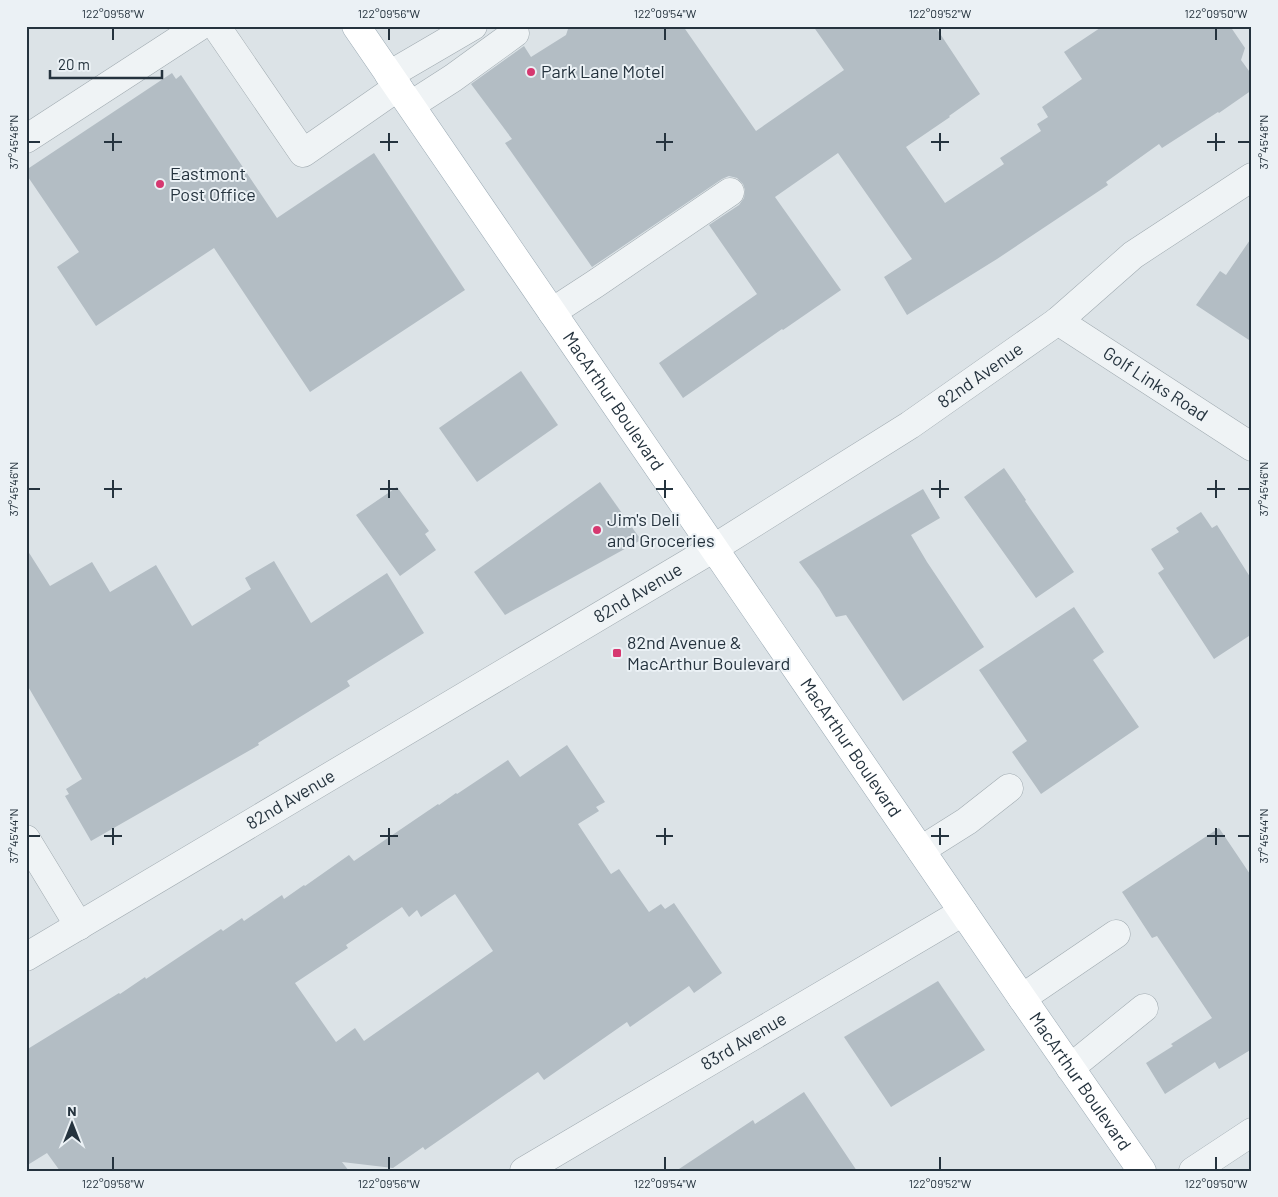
<svg xmlns="http://www.w3.org/2000/svg" width="1278" height="1197" font-family="Barlow,sans-serif">
  <style>
    .building { fill: #b3bdc4; fill-rule: evenodd }
    .lines { fill: none; stroke-linecap: round; stroke-linejoin: round }
    .minor-casing { stroke: #a1abb1; stroke-width: 29 }
    .major-casing { stroke: #9baab4; stroke-width: 29 }
    .minor { stroke: #eff3f5; stroke-width: 28 }
    .major { stroke: #fff; stroke-width: 28 }
    .ticks { fill: none; stroke: #25333e; stroke-width: 2 }
    .poi-dot { fill: #d63870; stroke: #ebf1f5; stroke-width: 2 }
    .labels { text-anchor: middle; stroke-width: 4; stroke-linejoin: round; paint-order: stroke }
    .poi-label { font-size: 18px; fill: #25333e; stroke: #ebf1f5; text-anchor: start }
    .street-label { font-size: 18px; fill: #25333e; stroke: #ebf1f5 }
    .neatline { fill: none; stroke: #25333e; stroke-width: 2 }
    .ticks-label { font-size: 12px; text-anchor: middle; fill: #25333e }
  </style>
  <rect width="100%" height="100%" fill="#dce3e7"/>
  <g class="building">
    <path d="M 569,26 L 683,26 L 756,131 L 844,70 L 813,26 L 935,26 L 980,94 L 949,116 L 950,117 L 906,147 L 945,203 L 1004,164 L 1000,158 L 1041,131 L 1037,124 L 1048,117 L 1042,107 L 1082,79 L 1064,52 L 1103,26 L 1230,26 L 1245,48 L 1241,60 L 1252,75 L 1252,90 L 1219,113 L 1218,112 L 1162,148 L 1159,144 L 1106,182 L 1108,185 L 997,259 L 907,315 L 884,277 L 912,259 L 838,153 L 775,197 L 841,290 L 783,330 L 782,329 L 683,398 L 659,363 L 757,294 L 709,225 L 739,205 L 744,198 L 745,190 L 743,184 L 737,178 L 729,176 L 722,179 L 592,267 L 505,143 L 512,139 L 471,84 L 524,46 L 531,57 L 566,35 Z"/>
    <path d="M 172,73 L 176,79 L 181,75 L 277,218 L 374,153 L 465,290 L 310,392 L 214,248 L 96,326 L 57,267 L 79,252 L 26,174 L 26,170 Z"/>
    <path d="M 1252,237 L 1252,342 L 1196,305 L 1220,271 L 1226,275 Z"/>
    <path d="M 521,371 L 558,425 L 477,482 L 439,428 Z"/>
    <path d="M 1004,468 L 1026,500 L 1025,501 L 1074,572 L 1036,598 L 964,497 Z"/>
    <path d="M 600,482 L 641,540 L 505,615 L 474,572 Z"/>
    <path d="M 397,487 L 429,531 L 425,534 L 436,550 L 400,576 L 356,515 Z"/>
    <path d="M 923,489 L 940,518 L 911,535 L 927,562 L 984,647 L 903,701 L 846,615 L 836,617 L 819,589 L 799,562 Z"/>
    <path d="M 1201,512 L 1212,528 L 1217,525 L 1252,580 L 1252,634 L 1214,659 L 1158,573 L 1164,569 L 1151,549 L 1179,532 L 1176,528 Z"/>
    <path d="M 26,548 L 50,586 L 92,562 L 110,592 L 156,565 L 192,626 L 251,589 L 245,578 L 274,561 L 311,623 L 387,573 L 424,633 L 347,681 L 350,686 L 258,743 L 259,745 L 91,841 L 65,796 L 69,794 L 66,789 L 82,779 L 26,683 Z"/>
    <path d="M 1074,607 L 1104,652 L 1093,660 L 1139,727 L 1041,794 L 1012,752 L 1027,741 L 979,670 Z"/>
    <path d="M 567,745 L 605,802 L 596,807 L 599,811 L 578,824 L 611,874 L 619,869 L 649,912 L 661,904 L 665,909 L 674,903 L 722,973 L 694,993 L 689,986 L 630,1027 L 627,1022 L 544,1080 L 538,1072 L 425,1150 L 423,1147 L 393,1168 L 342,1162 L 349,1171 L 60,1171 L 47,1153 L 26,1166 L 26,1050 L 119,993 L 120,994 L 145,977 L 146,979 L 221,929 L 223,931 L 242,918 L 244,921 L 282,895 L 284,899 L 304,885 L 305,886 L 349,855 L 354,861 L 438,804 L 439,805 L 456,793 L 457,794 L 508,760 L 520,777 ZM 455,894 L 493,951 L 364,1041 L 355,1028 L 336,1042 L 295,983 L 348,948 L 346,945 L 402,907 L 409,917 L 417,910 L 421,917 Z"/>
    <path d="M 1219,828 L 1252,877 L 1252,1049 L 1219,1069 L 1215,1062 L 1165,1094 L 1146,1063 L 1173,1046 L 1171,1044 L 1212,1018 L 1157,936 L 1152,938 L 1122,892 Z"/>
    <path d="M 938,981 L 985,1050 L 891,1107 L 844,1037 Z"/>
    <path d="M 804,1092 L 857,1171 L 676,1171 L 753,1120 L 755,1124 Z"/>
  </g>
  <g class="lines">
    <defs>
      <g id="minor">
        <path d="M 216,26 L 303,153 L 398,87"/>
        <path d="M 389,75 L 473,26"/>
        <path d="M 411,105 L 453,78 L 515,33 L 511,26"/>
        <path d="M 26,139 L 200,26"/>
        <path d="M 552,312 L 595,284 L 730,192"/>
        <path id="s1" d="M 1058,321 L 1252,447"/>
        <path d="M 26,839 L 79,926"/>
        <path d="M 921,850 L 967,821 L 1009,788"/>
        <path id="s2" d="M 26,957 L 714,548 L 910,425 L 1058,321 L 1133,255 L 1252,177"/>
        <path d="M 1022,998 L 1116,934"/>
        <path d="M 1070,1068 L 1144,1008"/>
        <path id="s3" d="M 524,1171 L 963,912"/>
        <path d="M 1193,1171 L 1252,1132"/>
      </g>
      <g id="major">
        <path id="s4" d="M 356,26 L 1022,998 L 1142,1171"/>
      </g>
    </defs>
    <use href="#minor" class="minor-casing"/>
    <use href="#major" class="major-casing"/>
    <use href="#minor" class="minor"/>
    <use href="#major" class="major"/>
  </g>
  <path class="ticks" d="M 113,28 L 113,40M 389,28 L 389,40M 665,28 L 665,40M 940,28 L 940,40M 1216,28 L 1216,40M 113,133 L 113,151M 389,133 L 389,151M 665,133 L 665,151M 940,133 L 940,151M 1216,133 L 1216,151M 28,142 L 40,142M 104,142 L 122,142M 380,142 L 398,142M 656,142 L 673,142M 931,142 L 949,142M 1207,142 L 1225,142M 1238,142 L 1250,142M 113,480 L 113,498M 389,480 L 389,498M 665,480 L 665,498M 940,480 L 940,498M 1216,480 L 1216,498M 28,489 L 40,489M 104,489 L 122,489M 380,489 L 398,489M 656,489 L 673,489M 931,489 L 949,489M 1207,489 L 1225,489M 1238,489 L 1250,489M 113,828 L 113,845M 389,828 L 389,845M 665,828 L 665,845M 940,828 L 940,845M 1216,828 L 1216,845M 28,836 L 40,836M 104,836 L 122,836M 380,836 L 398,836M 656,836 L 673,836M 931,836 L 949,836M 1207,836 L 1225,836M 1238,836 L 1250,836M 113,1157 L 113,1170M 389,1157 L 389,1170M 665,1157 L 665,1170M 940,1157 L 940,1170M 1216,1157 L 1216,1170"/>
  <g class="poi-dot">
    <circle cx="531" cy="72" r="5"/>
    <circle cx="160" cy="184" r="5"/>
    <circle cx="597" cy="530" r="5"/>
    <rect x="612" y="648" width="10" height="10" rx="2.5"/>
  </g>
  <g class="labels">
    <g class="poi-label">
      <text x="541" y="78">Park Lane Motel</text>
      <text x="170" y="180">Eastmont<tspan x="170" dy="21">Post Office</tspan></text>
      <text x="607" y="526">Jim's Deli<tspan x="607" dy="21">and Groceries</tspan></text>
      <text x="627" y="649">82nd Avenue &amp;<tspan x="627" dy="21">MacArthur Boulevard</tspan></text>
    </g>
    <g class="street-label">
      <text dy="6" stroke="none"><textPath href="#s2" startOffset="1118">82nd Avenue</textPath></text>
      <text dy="6" stroke="none"><textPath href="#s1" startOffset="116">Golf Links Road</textPath></text>
      <text dy="6" stroke="none"><textPath href="#s4" startOffset="455">MacArthur Boulevard</textPath></text>
      <text dy="6" stroke="none"><textPath href="#s2" startOffset="712">82nd Avenue</textPath></text>
      <text dy="6" stroke="none"><textPath href="#s4" startOffset="875">MacArthur Boulevard</textPath></text>
      <text dy="6" stroke="none"><textPath href="#s2" startOffset="308">82nd Avenue</textPath></text>
      <text dy="6" stroke="none"><textPath href="#s3" startOffset="255">83rd Avenue</textPath></text>
      <text dy="6" stroke="none"><textPath href="#s4" startOffset="1280">MacArthur Boulevard</textPath></text>
    </g>
  </g>
  <rect width="1278" height="1197" fill="none" stroke="#ebf1f5" stroke-width="55"/>
  <g transform="translate(72 1124)" stroke="#ebf1f5" stroke-width="4" paint-order="stroke">
  <path d="M0-4L9 19L0 12L-9 19Z" fill="#25333e"/>
  <text y="-8" font-size="14" font-weight="bold" text-anchor="middle" fill="#25333e">N</text>
  </g>
  <path d="M50 70v8h112v-8" fill="none" stroke="#25333e" stroke-width="2.5"/>
  <text x="58" y="70" font-size="15" fill="#25333e" stroke="#ebf1f5" stroke-width="4" paint-order="stroke">20 m</text>
  <rect x="28" y="28" width="1222" height="1142" class="neatline"/>
  <g class="ticks-label">
    <text x="113" y="18">122°09'58"W</text>
    <text x="389" y="18">122°09'56"W</text>
    <text x="665" y="18">122°09'54"W</text>
    <text x="940" y="18">122°09'52"W</text>
    <text x="1216" y="18">122°09'50"W</text>
    <text transform="translate(14 142) rotate(-90)" y="4">37°45'48"N</text>
    <text transform="translate(1264 142) rotate(-90)" y="4">37°45'48"N</text>
    <text transform="translate(14 489) rotate(-90)" y="4">37°45'46"N</text>
    <text transform="translate(1264 489) rotate(-90)" y="4">37°45'46"N</text>
    <text transform="translate(14 836) rotate(-90)" y="4">37°45'44"N</text>
    <text transform="translate(1264 836) rotate(-90)" y="4">37°45'44"N</text>
    <text x="113" y="1188">122°09'58"W</text>
    <text x="389" y="1188">122°09'56"W</text>
    <text x="665" y="1188">122°09'54"W</text>
    <text x="940" y="1188">122°09'52"W</text>
    <text x="1216" y="1188">122°09'50"W</text>
  </g>
</svg>
